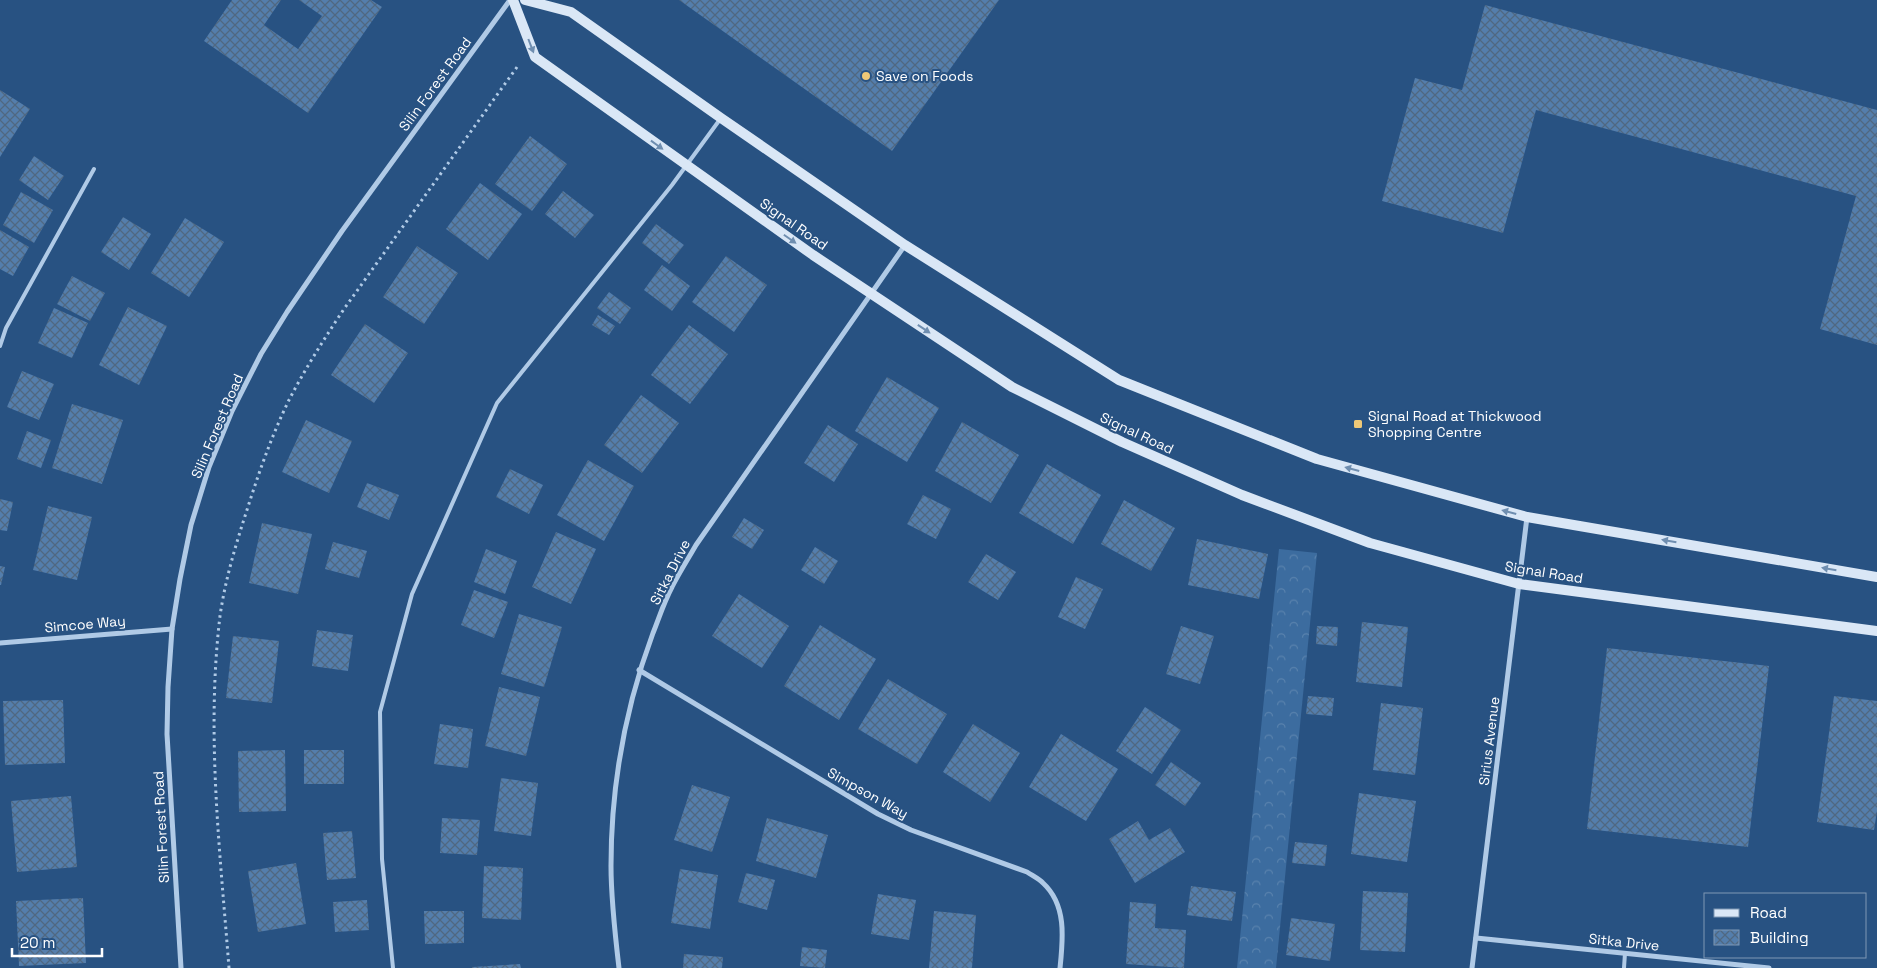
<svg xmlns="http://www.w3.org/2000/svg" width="1877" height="968" font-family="'Space Grotesk',sans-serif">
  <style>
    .forest { fill: url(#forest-crowns) }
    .building { fill: url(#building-cross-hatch) }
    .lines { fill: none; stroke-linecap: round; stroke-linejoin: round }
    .path { stroke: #b0cae6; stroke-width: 3; stroke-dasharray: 2.5 4; stroke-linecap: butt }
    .lane { stroke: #b0cae6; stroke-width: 4 }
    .street { stroke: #b0cae6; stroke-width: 5 }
    .secondary { stroke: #dae7f6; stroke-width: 10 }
    .oneway { fill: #6f8eb0 }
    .poi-dot { fill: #eec877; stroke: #285282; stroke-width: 2 }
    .labels { text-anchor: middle; stroke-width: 4; stroke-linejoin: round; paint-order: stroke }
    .poi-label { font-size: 14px; fill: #fff; stroke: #285282; text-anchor: start }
    .street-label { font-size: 14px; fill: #fff; stroke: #285282 }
  </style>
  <defs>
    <pattern id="forest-crowns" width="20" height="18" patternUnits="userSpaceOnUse" patternTransform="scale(1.25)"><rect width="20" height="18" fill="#3c6c9f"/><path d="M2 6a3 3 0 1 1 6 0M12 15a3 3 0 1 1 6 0" fill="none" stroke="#5982ad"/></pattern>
    <pattern id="building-cross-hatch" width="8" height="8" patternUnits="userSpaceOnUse" patternTransform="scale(1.25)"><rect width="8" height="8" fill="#547eac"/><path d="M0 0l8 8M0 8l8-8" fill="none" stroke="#506881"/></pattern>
  </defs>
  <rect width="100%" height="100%" fill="#285282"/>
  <path class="forest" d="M 1279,549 L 1317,553 L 1276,968 L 1237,968 Z"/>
  <g class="building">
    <path d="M 232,0 L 281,0 L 264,25 L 298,49 L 322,16 L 299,0 L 371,0 L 382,7 L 308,113 L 204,41 Z"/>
    <path d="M 679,0 L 999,0 L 892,151 Z"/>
    <path d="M 1485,5 L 1877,110 L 1877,345 L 1820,329 L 1856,196 L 1536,110 L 1503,233 L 1382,201 L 1415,78 L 1462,90 Z"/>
    <path d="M 0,90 L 30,109 L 0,157 Z"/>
    <path d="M 530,136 L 567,164 L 532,211 L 495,184 Z"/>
    <path d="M 34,156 L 64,176 L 48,200 L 19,180 Z"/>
    <path d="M 480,183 L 522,214 L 488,260 L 446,229 Z"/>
    <path d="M 563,191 L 594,215 L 575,238 L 545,214 Z"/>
    <path d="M 21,192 L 53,210 L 34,243 L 3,225 Z"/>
    <path d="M 123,217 L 151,234 L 129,270 L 101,252 Z"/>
    <path d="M 185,218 L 224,242 L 189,297 L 151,273 Z"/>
    <path d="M 656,224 L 684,245 L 669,264 L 642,243 Z"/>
    <path d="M 0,230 L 29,247 L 13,276 L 0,269 Z"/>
    <path d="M 417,246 L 458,273 L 424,324 L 383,297 Z"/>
    <path d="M 726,256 L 767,285 L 734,332 L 692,302 Z"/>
    <path d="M 662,265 L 690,286 L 672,311 L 644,290 Z"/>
    <path d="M 72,276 L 105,293 L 90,321 L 57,304 Z"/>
    <path d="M 609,292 L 631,308 L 620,324 L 597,308 Z"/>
    <path d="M 128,307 L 167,326 L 139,385 L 99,365 Z"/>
    <path d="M 54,308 L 88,323 L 72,358 L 38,343 Z"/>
    <path d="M 598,315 L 615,326 L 609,335 L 592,325 Z"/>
    <path d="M 365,324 L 408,353 L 374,403 L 331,375 Z"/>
    <path d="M 689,325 L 728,354 L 690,404 L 651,375 Z"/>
    <path d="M 22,371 L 54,384 L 39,420 L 7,407 Z"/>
    <path d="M 887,377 L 939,408 L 907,462 L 855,431 Z"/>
    <path d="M 641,395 L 679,423 L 642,473 L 604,445 Z"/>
    <path d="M 72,404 L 123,420 L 102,484 L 52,468 Z"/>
    <path d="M 306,420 L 352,441 L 329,493 L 282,472 Z"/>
    <path d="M 962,422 L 1019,455 L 991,503 L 935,471 Z"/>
    <path d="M 828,425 L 858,444 L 834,482 L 804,463 Z"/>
    <path d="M 27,431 L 51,440 L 41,468 L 17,459 Z"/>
    <path d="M 588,460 L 634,486 L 604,541 L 557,515 Z"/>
    <path d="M 1047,464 L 1101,495 L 1073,544 L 1019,513 Z"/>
    <path d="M 510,469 L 543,485 L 529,514 L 496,497 Z"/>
    <path d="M 367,483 L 399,495 L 389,520 L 357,507 Z"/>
    <path d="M 923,495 L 951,509 L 936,539 L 907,524 Z"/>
    <path d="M 0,499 L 13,502 L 7,531 L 0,530 Z"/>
    <path d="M 1124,500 L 1175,528 L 1151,571 L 1101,544 Z"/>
    <path d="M 48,506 L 92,517 L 77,580 L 33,570 Z"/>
    <path d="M 744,518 L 764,530 L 752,549 L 732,537 Z"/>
    <path d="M 262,523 L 312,534 L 298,594 L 249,583 Z"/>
    <path d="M 556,532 L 596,549 L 571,604 L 532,587 Z"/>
    <path d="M 1197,539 L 1268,554 L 1259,599 L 1188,585 Z"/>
    <path d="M 333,542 L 367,551 L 359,578 L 325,569 Z"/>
    <path d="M 815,547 L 838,561 L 824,584 L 801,570 Z"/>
    <path d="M 486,549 L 517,561 L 505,594 L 474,582 Z"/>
    <path d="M 986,554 L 1016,572 L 998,600 L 968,582 Z"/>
    <path d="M 0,566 L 5,567 L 1,585 L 0,585 Z"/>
    <path d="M 1076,577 L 1103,589 L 1085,629 L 1058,617 Z"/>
    <path d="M 474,590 L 508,602 L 494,638 L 461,625 Z"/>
    <path d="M 739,594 L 789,626 L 762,668 L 712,636 Z"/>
    <path d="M 519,614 L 562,627 L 544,687 L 501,674 Z"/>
    <path d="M 1362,622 L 1408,627 L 1402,687 L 1356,682 Z"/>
    <path d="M 820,625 L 876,659 L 839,720 L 784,686 Z"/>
    <path d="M 1181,626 L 1214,636 L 1200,684 L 1166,674 Z"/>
    <path d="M 1317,626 L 1338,627 L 1337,646 L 1316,644 Z"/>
    <path d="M 317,630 L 353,635 L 348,671 L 312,666 Z"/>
    <path d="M 233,636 L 279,641 L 272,703 L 226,698 Z"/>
    <path d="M 1607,648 L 1769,666 L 1748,847 L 1587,829 Z"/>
    <path d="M 888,679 L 947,714 L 917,764 L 858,729 Z"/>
    <path d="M 499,687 L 540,697 L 526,756 L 485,746 Z"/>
    <path d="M 1308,696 L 1334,698 L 1332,716 L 1306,714 Z"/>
    <path d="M 1834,696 L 1877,701 L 1877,811 L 1874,830 L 1817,822 Z"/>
    <path d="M 63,700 L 65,763 L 5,765 L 3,701 Z"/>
    <path d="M 1381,703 L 1423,708 L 1415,775 L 1373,770 Z"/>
    <path d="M 1145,707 L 1181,730 L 1152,774 L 1116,751 Z"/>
    <path d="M 440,724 L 473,729 L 468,768 L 434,764 Z"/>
    <path d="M 973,724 L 1020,753 L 990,802 L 943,772 Z"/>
    <path d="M 1061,734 L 1118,769 L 1086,821 L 1029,787 Z"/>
    <path d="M 285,750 L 286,811 L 239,812 L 238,751 Z"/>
    <rect x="304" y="750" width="40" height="34"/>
    <path d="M 1171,762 L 1201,783 L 1185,806 L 1155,785 Z"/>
    <path d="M 501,778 L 538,783 L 531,836 L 494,831 Z"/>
    <path d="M 692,785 L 730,797 L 712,852 L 674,840 Z"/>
    <path d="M 1359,793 L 1416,801 L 1407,862 L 1351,854 Z"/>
    <path d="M 71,796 L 77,867 L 17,872 L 11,801 Z"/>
    <path d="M 442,818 L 480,820 L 477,855 L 440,853 Z"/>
    <path d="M 767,818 L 828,835 L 816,878 L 756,861 Z"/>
    <path d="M 1138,821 L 1149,840 L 1170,828 L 1185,852 L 1135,883 L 1109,839 Z"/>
    <path d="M 352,831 L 356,878 L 327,880 L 323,833 Z"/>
    <path d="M 1295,842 L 1327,845 L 1325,866 L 1292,863 Z"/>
    <path d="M 296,863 L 306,924 L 258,932 L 248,871 Z"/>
    <path d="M 484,866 L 523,868 L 521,920 L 482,918 Z"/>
    <path d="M 680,869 L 718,875 L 710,929 L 671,923 Z"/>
    <path d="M 746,873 L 775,880 L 767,910 L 738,902 Z"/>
    <path d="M 1191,886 L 1236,892 L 1232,921 L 1187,915 Z"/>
    <path d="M 1363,891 L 1408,893 L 1405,952 L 1360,950 Z"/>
    <path d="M 878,894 L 916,900 L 909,940 L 871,934 Z"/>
    <path d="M 83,898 L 86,963 L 19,966 L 16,901 Z"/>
    <path d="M 367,900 L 369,930 L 335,932 L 333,902 Z"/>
    <path d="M 1130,902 L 1156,904 L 1155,928 L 1186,930 L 1184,968 L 1126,964 Z"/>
    <path d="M 424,911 L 464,911 L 464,943 L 425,944 Z"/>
    <path d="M 934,911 L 976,915 L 972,968 L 929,968 Z"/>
    <path d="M 1291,918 L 1335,924 L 1330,961 L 1286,955 Z"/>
    <path d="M 802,947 L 827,950 L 825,968 L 800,966 Z"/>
    <path d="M 684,954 L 723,957 L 722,968 L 683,968 Z"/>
    <path d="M 520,964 L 521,968 L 472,968 L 472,967 Z"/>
  </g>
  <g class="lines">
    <path class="path" d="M 229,968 C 220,851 206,733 220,616 C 225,581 235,547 246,513 C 258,475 271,437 289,400 C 305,369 324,339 344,309 L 517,67"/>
    <g class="lane">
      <path d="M 0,346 L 6,328 L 94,169"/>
      <path d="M 393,968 L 382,859 L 380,712 L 412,594 L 497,403 L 672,185 L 721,118"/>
      <path d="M 1624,968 L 1625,953"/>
    </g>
    <g class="street">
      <path d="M 0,643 L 172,629"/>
      <path d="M 639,670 L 878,814 L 911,830 L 1027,872 C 1033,876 1039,879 1043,883 C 1067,905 1063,939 1060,968"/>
      <path d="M 1476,938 L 1769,968"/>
      <path d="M 181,968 L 167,734 L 168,687 L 172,629 L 180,579 L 191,525 L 209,467 L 232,411 L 261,354 L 287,312 L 342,231 L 510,0"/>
      <path d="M 619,968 C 615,934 611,900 611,866 C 611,786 625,708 653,633 C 659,618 664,602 672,587 C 679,573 688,559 696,545 L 905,245"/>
      <path d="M 1472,968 L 1527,517"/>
    </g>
    <g class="secondary">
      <path d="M 513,0 L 535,57 L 813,255 L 1012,387 L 1122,442 L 1242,495 L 1370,543 L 1519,584 L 1877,631"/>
      <path d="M 525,0 L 571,12 L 721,118 L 905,245 L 1119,380 L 1317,459 L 1527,517 L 1877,577"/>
    </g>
  </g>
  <defs><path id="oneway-solid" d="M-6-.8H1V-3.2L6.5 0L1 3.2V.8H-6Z" transform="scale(1.25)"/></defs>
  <g class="oneway">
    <use href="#oneway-solid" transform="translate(531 46) rotate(69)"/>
    <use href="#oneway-solid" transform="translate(657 145) rotate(36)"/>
    <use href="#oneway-solid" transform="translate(790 239) rotate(35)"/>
    <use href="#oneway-solid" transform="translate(924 329) rotate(34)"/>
    <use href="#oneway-solid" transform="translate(1352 469) rotate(-165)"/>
    <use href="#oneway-solid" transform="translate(1509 512) rotate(-165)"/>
    <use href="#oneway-solid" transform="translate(1669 541) rotate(-170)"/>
    <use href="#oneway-solid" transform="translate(1829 569) rotate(-170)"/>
  </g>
  <g class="poi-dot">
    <circle cx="866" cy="76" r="5"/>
    <rect x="1353" y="419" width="10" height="10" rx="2.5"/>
  </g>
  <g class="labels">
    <g class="poi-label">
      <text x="876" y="81">Save on Foods</text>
      <text x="1368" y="421">Signal Road at Thickwood<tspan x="1368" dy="16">Shopping Centre</tspan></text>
    </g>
    <g class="street-label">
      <text transform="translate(435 84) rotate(-54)" y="5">Silin Forest Road</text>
      <text transform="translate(794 224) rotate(35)" y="5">Signal Road</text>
      <text transform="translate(217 426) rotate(-67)" y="5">Silin Forest Road</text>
      <text transform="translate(1137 433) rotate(25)" y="5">Signal Road</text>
      <text transform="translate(670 572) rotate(-63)" y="5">Sitka Drive</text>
      <text transform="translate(1544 572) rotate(9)" y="5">Signal Road</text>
      <text transform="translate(85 624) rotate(-5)" y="5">Simcoe Way</text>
      <text transform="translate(1489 741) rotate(-83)" y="5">Sirius Avenue</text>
      <text transform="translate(868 793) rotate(29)" y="5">Simpson Way</text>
      <text transform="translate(161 827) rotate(-93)" y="5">Silin Forest Road</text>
      <text transform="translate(1624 942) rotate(6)" y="5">Sitka Drive</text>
    </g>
  </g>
  <rect x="1704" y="893" width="162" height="65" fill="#285282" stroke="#7e97b4"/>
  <rect x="1714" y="909" width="25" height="8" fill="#dae7f6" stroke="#7e97b4"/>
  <text x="1750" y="918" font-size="15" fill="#ffffff">Road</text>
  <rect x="1714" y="930" width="25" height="15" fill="url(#building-cross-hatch)" stroke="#7e97b4"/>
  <text x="1750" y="943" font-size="15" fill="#ffffff">Building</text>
  <path d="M12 948v8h90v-8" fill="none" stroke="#ffffff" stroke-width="2.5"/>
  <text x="20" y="948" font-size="15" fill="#ffffff" stroke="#285282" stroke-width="4" paint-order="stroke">20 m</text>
</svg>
